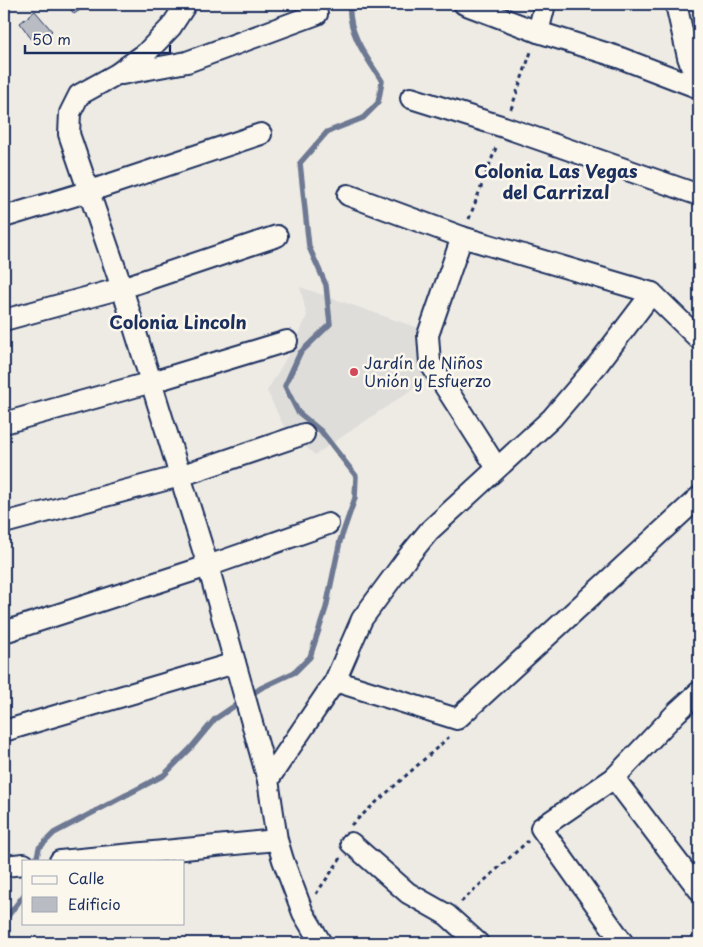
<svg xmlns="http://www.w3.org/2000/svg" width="703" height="947" font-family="'Playpen Sans',sans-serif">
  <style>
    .built { fill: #deddda }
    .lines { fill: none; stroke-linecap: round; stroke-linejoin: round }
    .stream { stroke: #6d7892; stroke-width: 5.5 }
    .building { fill: #b9bcc3; stroke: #1b2f5e }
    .minor-casing { stroke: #1b2f5e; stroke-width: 24 }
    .path { stroke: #1b2f5e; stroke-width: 3; stroke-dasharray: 4 4; stroke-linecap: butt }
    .minor { stroke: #fbf7ec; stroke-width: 20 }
    .poi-dot { fill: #d1495b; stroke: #fbf7ec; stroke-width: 2 }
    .labels { text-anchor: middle; stroke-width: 5; stroke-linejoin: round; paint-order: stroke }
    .poi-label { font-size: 16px; fill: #1b2f5e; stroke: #fbf7ec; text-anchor: start }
    .neighbourhood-label { font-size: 18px; font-weight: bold; fill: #1b2f5e; stroke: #fbf7ec }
  </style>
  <rect width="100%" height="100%" fill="#eeebe4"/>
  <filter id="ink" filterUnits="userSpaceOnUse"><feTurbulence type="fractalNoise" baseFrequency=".02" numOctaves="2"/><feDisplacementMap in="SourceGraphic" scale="10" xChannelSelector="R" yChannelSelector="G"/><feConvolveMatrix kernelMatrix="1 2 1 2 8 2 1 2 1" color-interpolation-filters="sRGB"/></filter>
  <g filter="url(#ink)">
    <path class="built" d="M 300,287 L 424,330 L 432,376 L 315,455 L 284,427 L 267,391 L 294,345 L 307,316 Z"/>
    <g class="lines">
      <g class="stream">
        <path d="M 36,861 L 39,848 L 54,833 L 164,775 L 190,749 L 215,719 L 261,688 L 295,672 L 310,657 L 326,608 L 340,541 L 355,498 L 356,476 L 321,431 L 298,412 L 285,386 L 300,353 L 330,324 L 326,285 L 309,247 L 300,163 L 327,132 L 363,118 L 378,103 L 382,81 C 367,58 347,32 350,4"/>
        <path d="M 4,921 L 24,895"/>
      </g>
    </g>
    <g class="building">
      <path d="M 67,4 L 89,4 L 74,14 Z"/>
      <path d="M 35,11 L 52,31 L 34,43 L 20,23 Z"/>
    </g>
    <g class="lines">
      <defs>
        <g id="minor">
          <path d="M 186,4 L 171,27 L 146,53 L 117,74 L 79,95 L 70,113 L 69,134 L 122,288 L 208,566 L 268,780 L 277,840 L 283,860 L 303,913 L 321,943"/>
          <path d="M 464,4 L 538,32 L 618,57 L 699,88"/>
          <path d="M 676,4 L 688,57 L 699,87"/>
          <path d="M 538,32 L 545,4"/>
          <path d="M 122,74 L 187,62 L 317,14"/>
          <path d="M 411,98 L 504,127 L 699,195"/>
          <path d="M 348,195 L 462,237 L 652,293 L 699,339"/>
          <path d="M 4,217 L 90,191 L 261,134"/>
          <path d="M 462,237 L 428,335 L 430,363 L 497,468"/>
          <path d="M 4,320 L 122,288 L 277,236"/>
          <path d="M 4,423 L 152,382 L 287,341"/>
          <path d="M 4,523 L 180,476 L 304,434"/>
          <path d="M 4,632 L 208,566 L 328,524"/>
          <path d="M 335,681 L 457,719 L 699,497"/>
          <path d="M 4,731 L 235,663"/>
          <path d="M 614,778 L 699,890"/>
          <path d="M 268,780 L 335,681 L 362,619 L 407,558 L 429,531 L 552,418 L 598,364 L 652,293"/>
          <path d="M 351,843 L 408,893 L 447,915 L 478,943"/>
          <path d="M 60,861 L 277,840"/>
          <path d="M 4,866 L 24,864"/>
          <path d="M 623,943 L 541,828 L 614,778 L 677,712 L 699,692"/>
        </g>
      </defs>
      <use href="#minor" class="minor-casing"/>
      <g class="path">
        <path d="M 511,109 L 532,49"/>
        <path d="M 469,219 L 497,145"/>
        <path d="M 351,825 L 449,737"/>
        <path d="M 316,894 L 341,858"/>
        <path d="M 461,902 L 528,841"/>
        <path d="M 693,943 L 699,934"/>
      </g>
      <use href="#minor" class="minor"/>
    </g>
  </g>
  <circle class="poi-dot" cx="354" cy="372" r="5"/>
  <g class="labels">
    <g class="poi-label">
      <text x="364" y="369">Jardín de Niños<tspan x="364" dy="18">Unión y Esfuerzo</tspan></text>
    </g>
    <g class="neighbourhood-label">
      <text x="556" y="178">Colonia Las Vegas<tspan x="556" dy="21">del Carrizal</tspan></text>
      <text x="178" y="329">Colonia Lincoln</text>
    </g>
  </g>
  <rect width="703" height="947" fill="none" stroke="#fbf7ec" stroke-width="20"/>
  <rect x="10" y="10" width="683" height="927" fill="none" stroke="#1b2f5e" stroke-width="2" filter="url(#ink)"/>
  <rect x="22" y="860" width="162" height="65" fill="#fbf7ec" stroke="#a1a7b3"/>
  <rect x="32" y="876" width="25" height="8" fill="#fbf7ec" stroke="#a1a7b3"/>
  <text x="68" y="884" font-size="15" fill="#1b2f5e">Calle</text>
  <rect x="32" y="897" width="25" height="15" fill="#b9bcc3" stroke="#a1a7b3"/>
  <text x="68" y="910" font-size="15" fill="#1b2f5e">Edificio</text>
  <path d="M25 45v8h145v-8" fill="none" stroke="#1b2f5e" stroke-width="2.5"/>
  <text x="32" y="45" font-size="15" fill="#1b2f5e" stroke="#fbf7ec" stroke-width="4" paint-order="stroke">50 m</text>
</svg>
